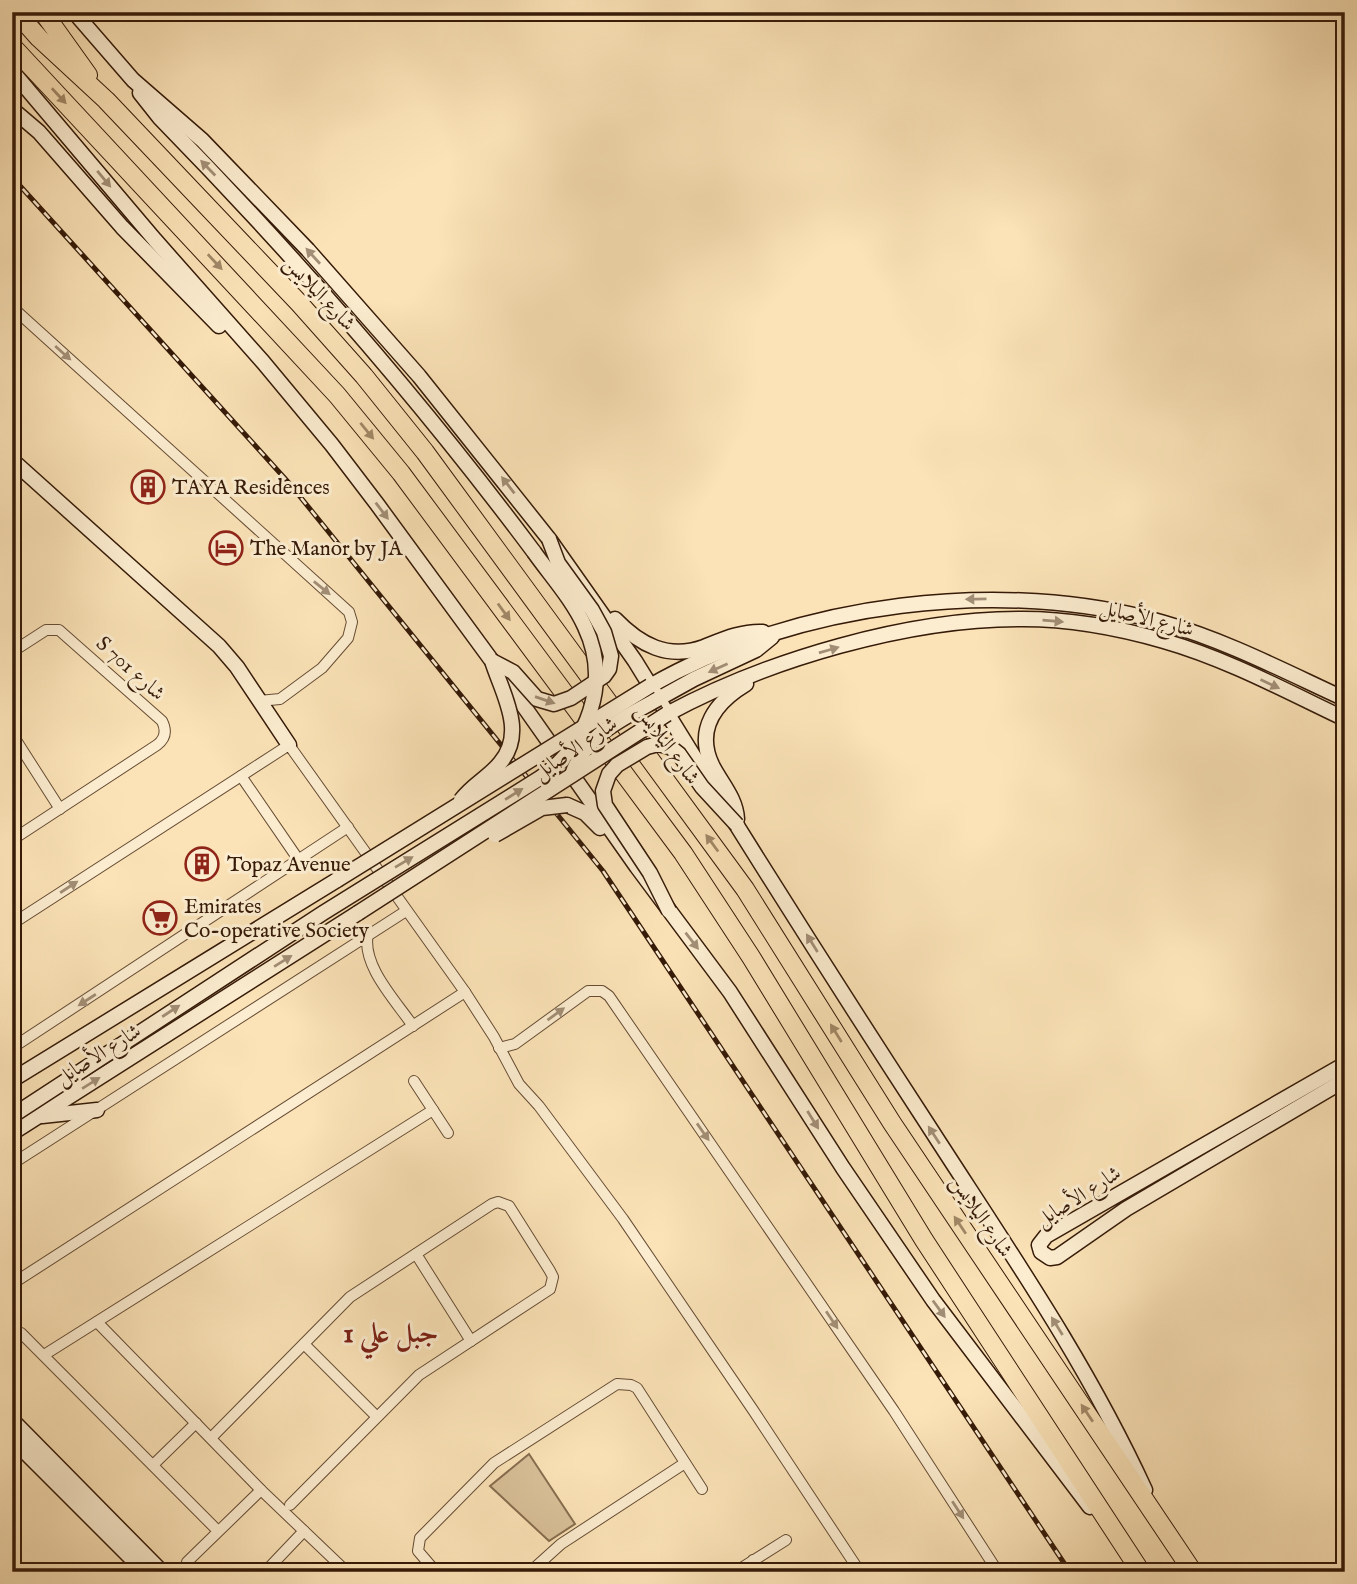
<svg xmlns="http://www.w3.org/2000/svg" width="1357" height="1584" font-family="'IM FELL English',Amiri,serif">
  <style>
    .green { fill: #d9c199; stroke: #876e50; stroke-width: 2 }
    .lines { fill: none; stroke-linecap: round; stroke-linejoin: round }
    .street-casing { stroke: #664c34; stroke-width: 12 }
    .secondary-casing { stroke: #351a08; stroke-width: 17 }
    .highway-casing { stroke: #351a08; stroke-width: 20 }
    .street { stroke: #fcedd0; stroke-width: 10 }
    .secondary { stroke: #fcedd0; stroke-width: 14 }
    .highway { stroke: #fbe3b7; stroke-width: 18 }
    .rail-casing { stroke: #351a08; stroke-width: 5 }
    .rail { stroke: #fcedd0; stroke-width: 2.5; stroke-dasharray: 8; stroke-linecap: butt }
    .secondary-bridge-casing { stroke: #351a08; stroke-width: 17; stroke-linecap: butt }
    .secondary-bridge { stroke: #fcedd0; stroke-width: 14 }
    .oneway { fill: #a28968 }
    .oneway2 { fill: #a28e76 }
    .labels { text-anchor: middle; stroke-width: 6; stroke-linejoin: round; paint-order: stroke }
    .street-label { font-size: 21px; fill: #351a08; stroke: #fcedd0 }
    .poi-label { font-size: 21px; fill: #351a08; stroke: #fcedd0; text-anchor: start }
    .district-label { font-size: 28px; font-weight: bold; fill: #7a1f14; stroke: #fcedd0 }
  </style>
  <rect width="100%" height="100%" fill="#fbe3b7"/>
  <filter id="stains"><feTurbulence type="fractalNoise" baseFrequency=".00286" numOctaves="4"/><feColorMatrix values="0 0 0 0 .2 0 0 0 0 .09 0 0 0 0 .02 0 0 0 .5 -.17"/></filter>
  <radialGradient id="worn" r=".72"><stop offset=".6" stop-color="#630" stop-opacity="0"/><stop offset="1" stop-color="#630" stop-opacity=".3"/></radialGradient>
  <path class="green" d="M 529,1454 L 575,1524 L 549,1541 L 490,1486 Z"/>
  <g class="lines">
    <defs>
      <g id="street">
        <path d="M 12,307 L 349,612 L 352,622 L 348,638 L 322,668 L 280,699 L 259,701"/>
        <path d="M 12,652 L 46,630 L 59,630 L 162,721 C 167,731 165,739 157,745 L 12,840"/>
        <path d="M 12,734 L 60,809"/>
        <path d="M 241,776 L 298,859"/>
        <path d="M 12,924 L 289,745 L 465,992 L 494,1037 L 519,1084 L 539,1106 L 623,1219 L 753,1410 L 860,1572"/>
        <path d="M 368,934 C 361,965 396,1001 413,1026"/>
        <path d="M 12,1048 L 348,827"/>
        <path d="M 499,1048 L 515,1044 L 588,991 L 602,991 L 609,996 L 894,1411 L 998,1572"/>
        <path d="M 414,1081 L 448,1133"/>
        <path d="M 12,1164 L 406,911"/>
        <path d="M 416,1254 L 471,1341"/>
        <path d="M 12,1284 L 465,992"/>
        <path d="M 97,1322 L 261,1490 L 347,1572"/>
        <path d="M 21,1333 L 218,1531"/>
        <path d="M 304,1344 L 376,1416"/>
        <path d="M 44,1355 L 433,1110"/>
        <path d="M 211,1438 L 350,1297 L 492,1204 L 498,1202 L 509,1206 L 550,1271 L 553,1277 L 550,1289 L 419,1375 L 290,1505"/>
        <path d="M 153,1465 L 196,1423"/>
        <path d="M 753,1560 L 760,1572"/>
        <path d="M 187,1562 L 261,1490"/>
        <path d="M 265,1572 L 304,1531"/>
        <path d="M 436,1572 L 418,1551 L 420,1538 L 494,1463 L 617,1384 L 631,1385 L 637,1388 L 702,1489"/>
        <path d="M 530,1572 L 561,1544 L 685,1463"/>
        <path d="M 735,1572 L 786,1540"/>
      </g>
      <g id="secondary">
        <path d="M 74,12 L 133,80 L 202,140 L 308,250 L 419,376 L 549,539 L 635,661 C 730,816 827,970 926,1122 C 1003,1242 1085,1359 1145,1490"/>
        <path d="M 12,71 L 155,240 L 263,362 L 332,445 L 377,504 L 492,661 L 637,867 L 730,992 L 843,1168 L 933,1300 L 1090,1507"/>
        <path d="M 140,93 L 159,117 C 293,254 419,398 534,552"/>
        <path d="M 12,109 L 39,132 L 122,227 L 219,326"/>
        <path d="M 12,460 L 219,646 L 237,667 L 289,745"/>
        <path d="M 615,619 C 640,645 668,660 704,647 C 724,639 742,631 763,632"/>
        <path d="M 650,686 C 794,603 1004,576 1164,623 C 1227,641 1286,672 1345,699"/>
        <path d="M 658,699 L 694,679 L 756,650 L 772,637"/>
        <path d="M 667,714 C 767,660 909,618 1023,619 C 1071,619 1119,628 1164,641 C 1227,659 1286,691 1345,719"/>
        <path d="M 567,805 L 585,813 L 600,828"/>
        <path d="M 737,819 C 736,798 721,783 712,765 C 695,729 716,702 746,684"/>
        <path d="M 1345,1064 L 1046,1236 L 1039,1245 L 1041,1252 L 1050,1258 L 1057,1257 L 1126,1209 L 1345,1080"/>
        <path d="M 12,1080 L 337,880"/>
        <path d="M 42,1116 L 97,1110"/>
        <path d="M 12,1133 L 358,913"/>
        <path d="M 12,1420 L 162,1572"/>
        <path d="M 12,1439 L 145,1572"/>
      </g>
      <g id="highway">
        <path d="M 16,12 L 39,38 L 106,100 L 299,303 L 364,376 L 425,452 L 745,889 L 892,1123 L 1193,1572"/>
        <path d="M 43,12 L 88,75"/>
        <path d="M 12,46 L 337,395 L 401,473 L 683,853 L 751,957 L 924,1240 L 1141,1572"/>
      </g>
    </defs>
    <use href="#street" class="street-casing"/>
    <use href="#secondary" class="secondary-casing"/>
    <use href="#highway" class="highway-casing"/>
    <use href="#street" class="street"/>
    <use href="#secondary" class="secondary"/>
    <use href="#highway" class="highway"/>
    <defs>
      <path id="rail" d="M 12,177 L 289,483 L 603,871 L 1070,1572"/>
    </defs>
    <use href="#rail" class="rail-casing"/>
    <use href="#rail" class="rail"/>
    <defs>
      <g id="secondary-bridge">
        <path d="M 492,661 L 513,672 L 537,699 L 554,704 L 571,698 L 604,676 L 609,669 L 611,656 L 604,632 L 592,610 L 558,563 L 549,539"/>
        <path d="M 572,775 C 585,734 623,719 658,699"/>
        <path d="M 461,800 C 472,785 489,777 500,763 C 527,732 502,693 492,661"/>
        <path d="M 495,835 L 542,808 L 567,805"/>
        <path d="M 337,880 L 650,686"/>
        <path d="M 669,911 L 650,873 L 605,805 L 603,791 L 609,774 L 617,765 L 647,747 L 658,744 L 670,747 L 679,754 L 702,787 L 737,825"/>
        <path d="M 358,913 L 667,714"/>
        <path d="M 12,1116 L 323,913 L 540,778 C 588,745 611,682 585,627 C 573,600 551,576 534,552"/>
      </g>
    </defs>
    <use href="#secondary-bridge" class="secondary-bridge-casing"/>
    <use href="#secondary-bridge" class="secondary-bridge"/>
  </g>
  <defs><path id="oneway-solid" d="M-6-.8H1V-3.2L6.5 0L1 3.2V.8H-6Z" transform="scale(1.75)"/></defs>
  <g class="oneway">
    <use href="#oneway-solid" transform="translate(59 96) rotate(47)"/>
    <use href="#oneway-solid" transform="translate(215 262) rotate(47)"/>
    <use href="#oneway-solid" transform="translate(367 431) rotate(51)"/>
    <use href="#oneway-solid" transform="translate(504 612) rotate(54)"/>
    <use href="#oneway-solid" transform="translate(712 843) rotate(-126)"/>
    <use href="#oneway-solid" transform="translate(836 1033) rotate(-122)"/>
    <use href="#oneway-solid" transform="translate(960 1225) rotate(-124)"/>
    <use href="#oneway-solid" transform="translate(1087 1413) rotate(-124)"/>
  </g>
  <g class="oneway2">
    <use href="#oneway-solid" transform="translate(208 168) rotate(-134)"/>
    <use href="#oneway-solid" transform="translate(104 179) rotate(50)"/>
    <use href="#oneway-solid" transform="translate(313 256) rotate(-132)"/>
    <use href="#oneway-solid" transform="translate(63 353) rotate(42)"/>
    <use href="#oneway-solid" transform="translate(508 485) rotate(-128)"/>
    <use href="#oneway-solid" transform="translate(382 511) rotate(53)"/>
    <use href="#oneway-solid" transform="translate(322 588) rotate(39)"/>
    <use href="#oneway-solid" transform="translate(976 599) rotate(179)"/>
    <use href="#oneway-solid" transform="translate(1053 621) rotate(5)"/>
    <use href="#oneway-solid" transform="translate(829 650) rotate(-16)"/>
    <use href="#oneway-solid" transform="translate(718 668) rotate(156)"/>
    <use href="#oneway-solid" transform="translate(1270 684) rotate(25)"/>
    <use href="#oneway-solid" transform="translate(545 700) rotate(19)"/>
    <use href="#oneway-solid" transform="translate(514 794) rotate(-32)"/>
    <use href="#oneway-solid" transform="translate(404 862) rotate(-31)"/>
    <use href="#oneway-solid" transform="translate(69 887) rotate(-33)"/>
    <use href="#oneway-solid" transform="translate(692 941) rotate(52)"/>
    <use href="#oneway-solid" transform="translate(812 943) rotate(-122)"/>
    <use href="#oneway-solid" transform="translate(283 961) rotate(-32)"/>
    <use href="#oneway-solid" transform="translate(87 1000) rotate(147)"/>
    <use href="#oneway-solid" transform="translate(171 1011) rotate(-33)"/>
    <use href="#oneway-solid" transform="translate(556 1014) rotate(-36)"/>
    <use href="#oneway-solid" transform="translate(91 1083) rotate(-32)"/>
    <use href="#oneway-solid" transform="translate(813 1120) rotate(58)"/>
    <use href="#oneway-solid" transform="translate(703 1132) rotate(55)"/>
    <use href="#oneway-solid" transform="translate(934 1135) rotate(-123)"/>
    <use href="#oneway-solid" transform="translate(939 1309) rotate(54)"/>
    <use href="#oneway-solid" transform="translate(832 1320) rotate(56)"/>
    <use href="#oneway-solid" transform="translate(1057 1326) rotate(-122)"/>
    <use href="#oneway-solid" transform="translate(958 1510) rotate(57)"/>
  </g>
  <defs>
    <symbol id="building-ring" viewBox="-11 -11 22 22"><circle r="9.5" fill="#fcedd0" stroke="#8f2418" stroke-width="1.5"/><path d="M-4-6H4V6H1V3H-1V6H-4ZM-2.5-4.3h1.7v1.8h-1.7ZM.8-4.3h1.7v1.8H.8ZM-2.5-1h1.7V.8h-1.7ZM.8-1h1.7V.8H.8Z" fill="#8f2418"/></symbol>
    <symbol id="hotel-ring" viewBox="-11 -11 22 22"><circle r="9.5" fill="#fcedd0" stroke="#8f2418" stroke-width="1.5"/><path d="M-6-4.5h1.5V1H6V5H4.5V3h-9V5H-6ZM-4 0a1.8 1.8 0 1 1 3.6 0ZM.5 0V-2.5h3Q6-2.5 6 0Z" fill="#8f2418"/></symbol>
    <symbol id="supermarket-ring" viewBox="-11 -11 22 22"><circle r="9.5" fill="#fcedd0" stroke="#8f2418" stroke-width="1.5"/><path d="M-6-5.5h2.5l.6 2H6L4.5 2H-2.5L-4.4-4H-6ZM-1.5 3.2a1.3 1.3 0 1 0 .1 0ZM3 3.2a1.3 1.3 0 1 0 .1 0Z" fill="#8f2418"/></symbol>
  </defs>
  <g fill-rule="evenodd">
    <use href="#building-ring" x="129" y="468" width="38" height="38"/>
    <use href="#hotel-ring" x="207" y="529" width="38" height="38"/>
    <use href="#building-ring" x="183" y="845" width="38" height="38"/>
    <use href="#supermarket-ring" x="141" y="899" width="38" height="38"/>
  </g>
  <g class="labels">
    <g class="street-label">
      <text transform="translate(320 293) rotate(47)" y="7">شارع اليلايس</text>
      <text transform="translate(1147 618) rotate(14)" y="7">شارع الأصايل</text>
      <text transform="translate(131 668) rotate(42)" y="7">S 701 شارع</text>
      <text transform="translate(668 744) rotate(54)" y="7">شارع اليلايس</text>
      <text transform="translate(575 748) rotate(-34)" y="7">شارع الأصايل</text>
      <text transform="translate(98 1054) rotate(-32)" y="7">شارع الأصايل</text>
      <text transform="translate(1078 1196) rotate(-32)" y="7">شارع الأصايل</text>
      <text transform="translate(982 1216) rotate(56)" y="7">شارع اليلايس</text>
    </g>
    <g class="poi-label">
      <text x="172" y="494">TAYA Residences</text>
      <text x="250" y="555">The Manor by JA</text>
      <text x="227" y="871">Topaz Avenue</text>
      <text x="184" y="913">Emirates<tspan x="184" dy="24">Co-operative Society</tspan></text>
    </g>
    <g class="district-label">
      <text x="391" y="1342">جبل علي 1</text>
    </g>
  </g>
  <rect width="1357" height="1584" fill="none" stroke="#fbe3b7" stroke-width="42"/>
  <rect x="14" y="14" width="1329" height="1556" fill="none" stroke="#351a08" stroke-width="3.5"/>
  <rect x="21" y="21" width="1315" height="1542" fill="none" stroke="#351a08" stroke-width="2"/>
  <rect width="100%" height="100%" filter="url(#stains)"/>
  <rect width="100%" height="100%" fill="url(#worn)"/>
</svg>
